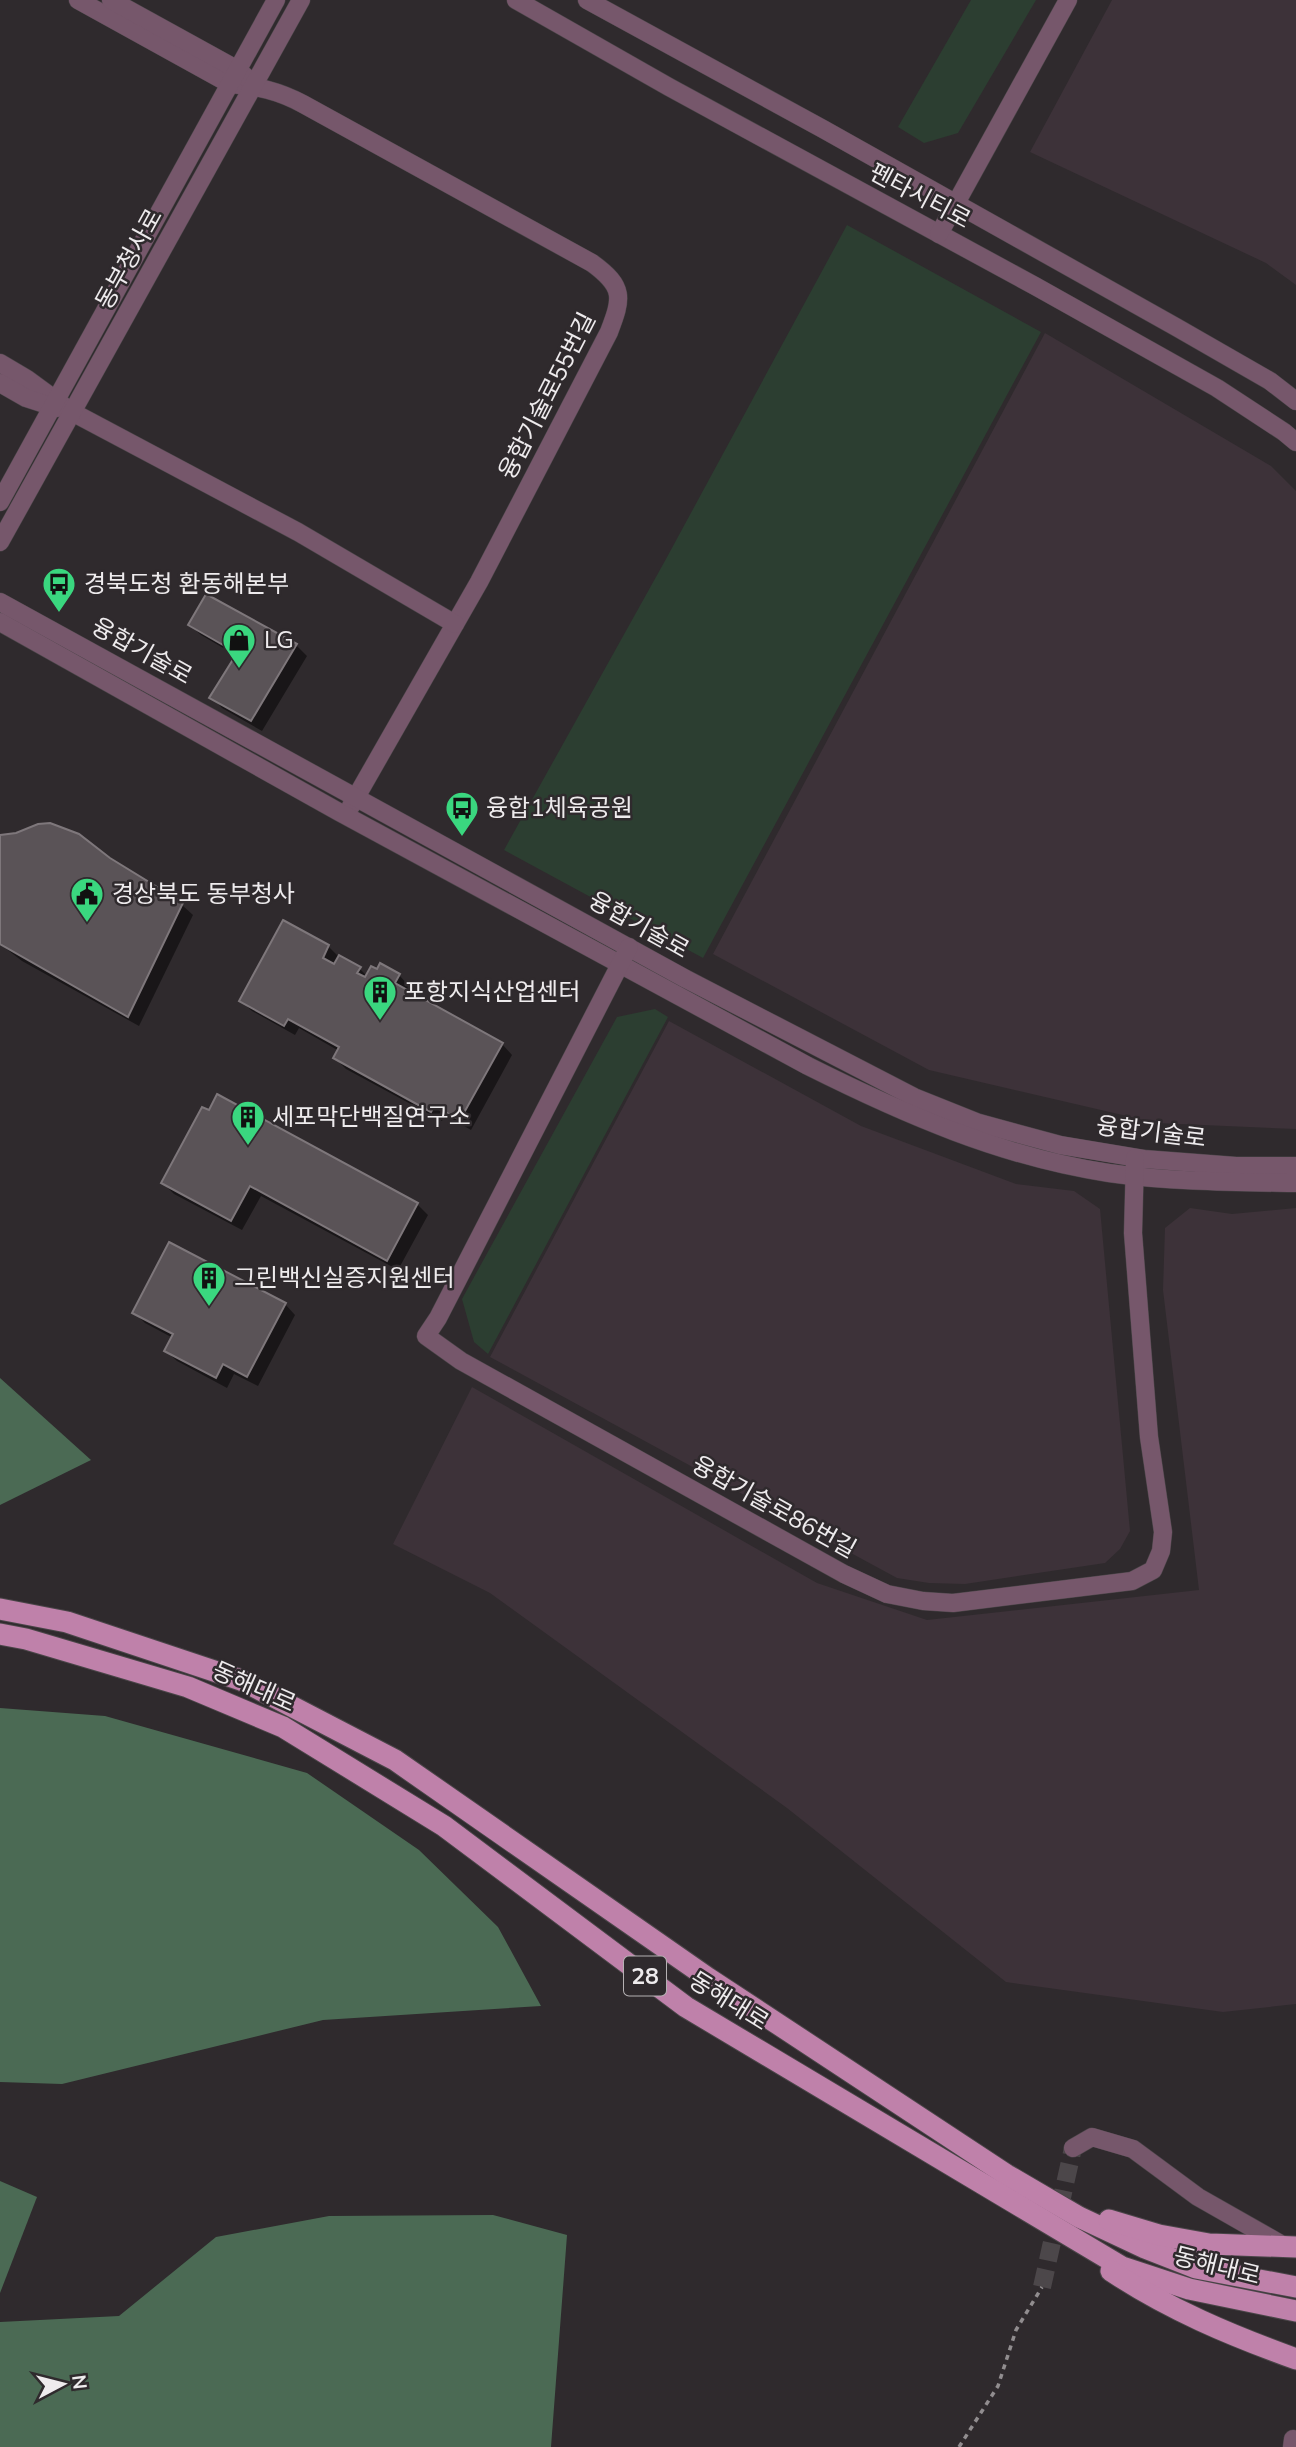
<svg xmlns="http://www.w3.org/2000/svg" width="1296" height="2447" font-family="Mulish,'Noto Sans KR',sans-serif">
  <style>
    .built { fill: #3d3239 }
    .green { fill: #2c3e31 }
    .forest { fill: #4b6a54 }
    .shadow { fill: #0007 }
    .building { fill: #5a5357; stroke: #7e777b; stroke-width: 2 }
    .lines { fill: none; stroke-linecap: round; stroke-linejoin: round }
    .minor-tunnel { stroke: #4c474a; stroke-width: 18; stroke-dasharray: 18 9; stroke-linecap: butt }
    .minor-casing { stroke: #4a4548; stroke-width: 19 }
    .major-casing { stroke: #4a4548; stroke-width: 23 }
    .path { stroke: #918d8f; stroke-width: 3.5; stroke-dasharray: 5 5; stroke-linecap: butt }
    .minor { stroke: #76576b; stroke-width: 18 }
    .major { stroke: #bf81aa; stroke-width: 21 }
    .labels { text-anchor: middle; stroke-width: 5; stroke-linejoin: round; paint-order: stroke }
    .shield { fill: #2f2a2d; stroke: #b5b1b3; stroke-width: 2 }
    .shield-label { font-size: 23px; font-weight: bold; fill: #eeebed }
    .street-label { font-size: 24px; fill: #eeebed; stroke: #2f2a2d }
    .poi-label { font-size: 24px; fill: #eeebed; stroke: #2f2a2d; text-anchor: start }
  </style>
  <rect width="100%" height="100%" fill="#2f2a2d"/>
  <g class="built">
    <path d="M 1112,0 L 1296,0 L 1296,285 L 1266,263 L 1030,152 Z"/>
    <path d="M 1045,333 L 1271,466 L 1296,491 L 1296,1129 L 1157,1123 L 929,1070 L 713,954 Z"/>
    <path d="M 669,1021 L 861,1126 L 1016,1184 L 1074,1191 L 1100,1209 L 1130,1531 L 1120,1549 L 1105,1563 L 965,1584 L 929,1583 L 897,1578 L 490,1357 Z"/>
    <path d="M 1190,1208 L 1232,1214 L 1296,1208 L 1296,2004 L 1223,2012 L 1006,1982 L 787,1808 L 490,1593 L 393,1544 L 472,1387 L 817,1583 L 927,1620 L 1199,1590 L 1163,1290 L 1165,1228 Z"/>
  </g>
  <g class="green">
    <path d="M 971,0 L 1036,0 L 958,133 L 924,143 L 898,127 Z"/>
    <path d="M 847,225 L 1041,332 L 703,958 L 504,850 L 666,559 Z"/>
    <path d="M 655,1009 L 668,1017 L 488,1354 L 474,1342 L 462,1299 L 617,1017 Z"/>
  </g>
  <g class="forest">
    <path d="M 0,1378 L 91,1460 L 0,1505 Z"/>
    <path d="M 0,1708 L 105,1716 L 307,1773 L 419,1850 L 498,1927 L 541,2006 L 323,2020 L 62,2084 L 0,2082 Z"/>
    <path d="M 0,2181 L 37,2197 L 0,2293 Z"/>
    <path d="M 493,2215 L 567,2235 L 551,2447 L 0,2447 L 0,2322 L 119,2316 L 216,2237 L 329,2216 Z"/>
  </g>
  <g class="shadow">
    <path d="M 190,625 L 296,645 L 307,656 L 262,731 L 222,708 L 212,697 L 237,656 L 201,635 Z"/>
    <path d="M 0,837 L 109,859 L 182,905 L 193,915 L 139,1026 L 22,961 L 0,944 Z"/>
    <path d="M 328,946 L 339,957 L 360,969 L 367,976 L 399,975 L 409,986 L 406,992 L 502,1044 L 512,1055 L 471,1130 L 445,1115 L 442,1121 L 346,1069 L 335,1058 L 339,1051 L 299,1028 L 295,1035 L 252,1011 L 241,1001 Z"/>
    <path d="M 203,1109 L 417,1204 L 428,1215 L 398,1270 L 261,1196 L 242,1230 L 174,1194 L 163,1183 Z"/>
    <path d="M 285,1304 L 295,1315 L 258,1386 L 234,1374 L 227,1388 L 177,1361 L 166,1351 L 173,1338 L 145,1323 L 135,1313 Z"/>
  </g>
  <g class="building">
    <path d="M 206,594 L 297,644 L 251,721 L 209,698 L 237,653 L 188,625 Z"/>
    <path d="M 50,823 L 79,834 L 110,858 L 183,903 L 128,1017 L 0,944 L 0,835 L 16,833 L 38,824 Z"/>
    <path d="M 283,920 L 329,945 L 323,958 L 334,964 L 339,955 L 361,967 L 357,973 L 365,977 L 371,966 L 377,969 L 380,963 L 400,974 L 395,983 L 503,1043 L 460,1120 L 434,1106 L 431,1112 L 333,1058 L 339,1047 L 288,1019 L 284,1026 L 239,1001 Z"/>
    <path d="M 217,1094 L 418,1203 L 387,1261 L 250,1186 L 231,1221 L 161,1183 L 202,1107 L 209,1110 Z"/>
    <path d="M 169,1242 L 286,1303 L 247,1377 L 223,1364 L 216,1378 L 164,1351 L 173,1334 L 132,1313 Z"/>
  </g>
  <g class="lines">
    <path class="minor-tunnel" d="M 1042,2287 L 1073,2148"/>
    <defs>
      <g id="minor">
        <path d="M 78,0 L 230,84 C 257,86 279,91 303,104 L 592,263 C 625,287 622,298 609,332 L 479,582 L 351,806"/>
        <path d="M 111,0 L 238,70 L 247,78"/>
        <path d="M 516,0 L 669,87 L 1035,286 L 1217,388 L 1284,432 L 1296,442"/>
        <path d="M 587,0 L 823,129 L 1176,327 L 1270,381 L 1296,401"/>
        <path d="M 939,234 L 1068,0"/>
        <path d="M 0,363 L 27,379 L 72,412 L 298,532 L 455,624"/>
        <path d="M 0,383 L 26,398 L 57,408"/>
        <path d="M 0,502 L 276,0"/>
        <path d="M 0,542 L 301,0"/>
        <path d="M 0,602 L 686,979 L 914,1097 L 979,1123 L 1060,1145 L 1144,1159 L 1236,1166 L 1296,1166"/>
        <path d="M 0,622 L 339,812 L 808,1066 C 904,1114 1002,1157 1109,1173 C 1171,1182 1234,1182 1296,1183"/>
        <path d="M 629,947 L 438,1318 L 426,1336 L 461,1361 L 844,1574 L 887,1594 L 923,1601 L 953,1603 L 1132,1581 L 1153,1570 L 1161,1551 L 1163,1532 L 1149,1437 L 1133,1233 L 1135,1158"/>
        <path d="M 1073,2148 L 1092,2137 L 1133,2149 L 1198,2197 L 1286,2247"/>
        <path d="M 1292,2447 L 1293,2439"/>
      </g>
      <g id="major">
        <path d="M 0,1609 L 67,1622 L 241,1680 L 395,1760 L 708,1978 L 1007,2175 L 1079,2217 L 1145,2248 L 1196,2268 L 1296,2287"/>
        <path d="M 0,1634 L 26,1639 L 188,1687 L 283,1727 L 444,1826 L 686,2007 L 1122,2267 L 1189,2289 L 1296,2311"/>
        <path d="M 1109,2220 L 1159,2235 L 1209,2244 L 1296,2247"/>
        <path d="M 1111,2271 C 1170,2310 1230,2335 1296,2359"/>
      </g>
    </defs>
    <use href="#minor" class="minor-casing"/>
    <use href="#major" class="major-casing"/>
    <path class="path" d="M 959,2447 L 998,2386 L 1016,2330 L 1042,2287"/>
    <use href="#minor" class="minor"/>
    <use href="#major" class="major"/>
  </g>
  <defs>
    <symbol id="bus-pin" viewBox="-11 -11 22 30"><path d="M0 17L-7.5 6A9.5 9.5 0 1 1 7.5 6Z" fill="#3ad77f" stroke="#2f2a2d"/><path d="M-5-6H5V4H4V6H2V4H-2V6H-4V4H-5ZM-3.5-4V0h7V-4ZM-3.5 1.2v1.5H-2V1.2ZM2 1.2v1.5H3.5V1.2Z" fill="#111"/></symbol>
    <symbol id="shop-pin" viewBox="-11 -11 22 30"><path d="M0 17L-7.5 6A9.5 9.5 0 1 1 7.5 6Z" fill="#3ad77f" stroke="#2f2a2d"/><path d="M-5-2.5h2.3a2.7 3.5 0 0 1 5.4 0H5L5.5 6h-11ZM-1.5-2.5h3a1.5 2.3 0 0 0-3 0Z" fill="#111"/></symbol>
    <symbol id="civic-pin" viewBox="-11 -11 22 30"><path d="M0 17L-7.5 6A9.5 9.5 0 1 1 7.5 6Z" fill="#3ad77f" stroke="#2f2a2d"/><path d="M-.6-6.5H3V-4.5H.6V-3L4-1V1h2V6H-6V1h2V-1L-.6-3ZM-1.2 2.5V6h2.4V2.5Z" fill="#111"/></symbol>
    <symbol id="building-pin" viewBox="-11 -11 22 30"><path d="M0 17L-7.5 6A9.5 9.5 0 1 1 7.5 6Z" fill="#3ad77f" stroke="#2f2a2d"/><path d="M-4-6H4V6H1V3H-1V6H-4ZM-2.5-4.3h1.7v1.8h-1.7ZM.8-4.3h1.7v1.8H.8ZM-2.5-1h1.7V.8h-1.7ZM.8-1h1.7V.8H.8Z" fill="#111"/></symbol>
  </defs>
  <g fill-rule="evenodd">
    <use href="#bus-pin" x="40" y="565" width="38" height="52"/>
    <use href="#shop-pin" x="220" y="621" width="38" height="52"/>
    <use href="#bus-pin" x="443" y="789" width="38" height="52"/>
    <use href="#civic-pin" x="68" y="875" width="38" height="52"/>
    <use href="#building-pin" x="361" y="973" width="38" height="52"/>
    <use href="#building-pin" x="229" y="1098" width="38" height="52"/>
    <use href="#building-pin" x="190" y="1259" width="38" height="52"/>
  </g>
  <g class="labels">
    <rect class="shield" x="624" y="1956.5" width="42" height="39" rx="5"/>
    <g class="shield-label">
      <text x="645" y="1984">28</text>
    </g>
    <g class="street-label">
      <text transform="translate(920 196) rotate(28)" y="8">펜타시티로</text>
      <text transform="translate(129 259) rotate(-61)" y="8">동부청사로</text>
      <text transform="translate(547 396) rotate(-63)" y="8">융합기술로55번길</text>
      <text transform="translate(142 651) rotate(29)" y="8">융합기술로</text>
      <text transform="translate(639 925) rotate(29)" y="8">융합기술로</text>
      <text transform="translate(1151 1132) rotate(7)" y="8">융합기술로</text>
      <text transform="translate(774 1507) rotate(29)" y="8">융합기술로86번길</text>
      <text transform="translate(254 1687) rotate(24)" y="8">동해대로</text>
      <text transform="translate(729 2001) rotate(32)" y="8">동해대로</text>
      <text transform="translate(1217 2266) rotate(14)" y="8">동해대로</text>
    </g>
    <g class="poi-label">
      <text x="84" y="592">경북도청 환동해본부</text>
      <text x="264" y="648">LG</text>
      <text x="486" y="816">융합1체육공원</text>
      <text x="112" y="902">경상북도 동부청사</text>
      <text x="404" y="1000">포항지식산업센터</text>
      <text x="272" y="1125">세포막단백질연구소</text>
      <text x="234" y="1286">그린백신실증지원센터</text>
    </g>
  </g>
  <g transform="translate(63 2384) rotate(83)" stroke="#2f2a2d" stroke-width="5" paint-order="stroke">
  <path d="M0-5L12 26L0 18L-12 26Z" fill="#eeebed"/>
  <text y="-10" font-size="19" font-weight="bold" text-anchor="middle" fill="#eeebed">N</text>
  </g>
</svg>
